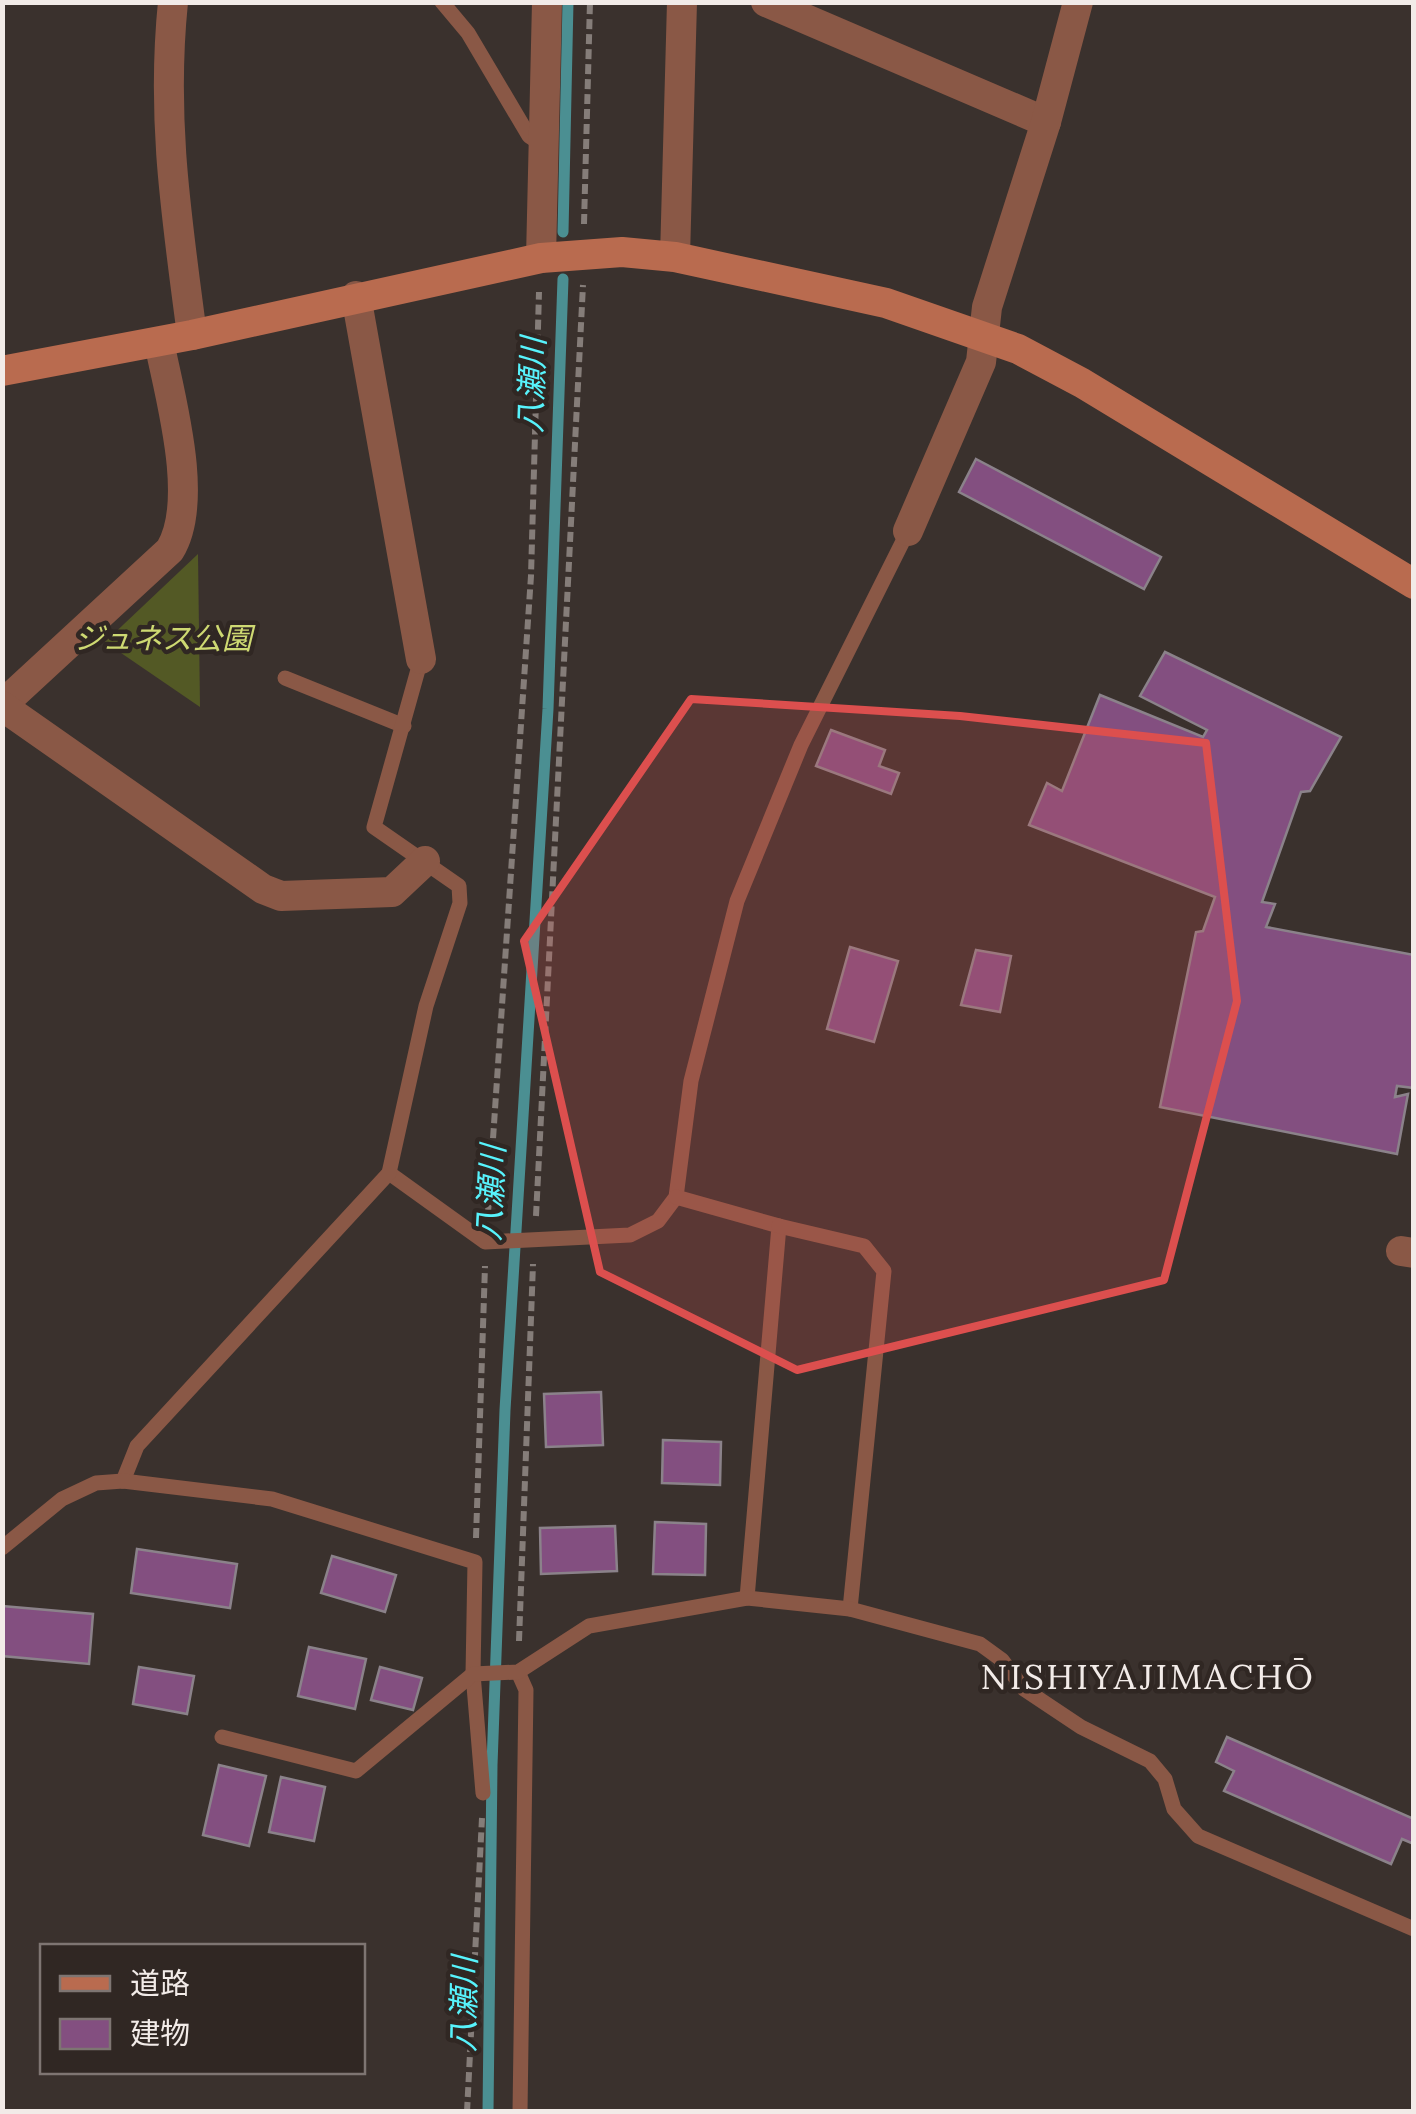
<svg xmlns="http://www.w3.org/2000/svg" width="1416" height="2114" font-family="Lora,'Noto Sans JP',serif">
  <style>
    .green { fill: #535925 }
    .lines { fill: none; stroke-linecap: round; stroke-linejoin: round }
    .stream { stroke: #4b8f92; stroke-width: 11 }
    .building { fill: #834f80; stroke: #8b828a; stroke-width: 2.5 }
    .path { stroke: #857d79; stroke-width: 6; stroke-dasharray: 10 5; stroke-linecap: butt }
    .lane { stroke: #8a5846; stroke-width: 15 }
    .street { stroke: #8a5846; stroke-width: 30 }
    .secondary { stroke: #b96b4f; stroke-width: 30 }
    .marked { fill: #dc4f4e; fill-opacity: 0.2; stroke: #dc4f4e; stroke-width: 8; stroke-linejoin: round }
    .labels { text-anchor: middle; stroke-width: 9; stroke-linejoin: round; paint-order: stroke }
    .park-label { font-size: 30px; font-style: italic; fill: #ced972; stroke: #302723 }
    .water-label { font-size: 32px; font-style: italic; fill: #57f3fc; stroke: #302723 }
    .quarter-label { font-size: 35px; letter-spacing: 2.5px; fill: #f2ebe8; stroke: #302723 }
  </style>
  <rect width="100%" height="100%" fill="#3a312d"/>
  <path class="green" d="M 198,554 L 200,707 L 105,642 Z"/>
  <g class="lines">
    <g class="stream">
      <path d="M 563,232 L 568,2"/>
      <path d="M 488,2112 L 492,1765 L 505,1410 L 548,709 L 563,279"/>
    </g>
  </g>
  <g class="building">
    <path d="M 976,459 L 1161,557 L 1144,589 L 959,492 Z"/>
    <path d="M 1165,652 L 1341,737 L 1310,791 L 1301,792 L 1262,902 L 1275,904 L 1266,927 L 1414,955 L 1414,1088 L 1397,1086 L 1395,1097 L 1408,1094 L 1397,1154 L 1160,1107 L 1196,932 L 1203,931 L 1215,897 L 1029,825 L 1047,783 L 1062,791 L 1100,695 L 1203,737 L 1207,730 L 1140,696 Z"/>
    <path d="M 831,730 L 885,750 L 879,766 L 899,773 L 891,794 L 816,766 Z"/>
    <path d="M 850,947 L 898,961 L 874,1042 L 827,1029 Z"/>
    <path d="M 976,950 L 1011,956 L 1000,1012 L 961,1005 Z"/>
    <path d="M 601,1392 L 603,1445 L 546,1447 L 544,1394 Z"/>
    <path d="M 663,1440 L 721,1442 L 720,1485 L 662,1483 Z"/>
    <path d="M 655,1522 L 706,1524 L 705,1575 L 653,1574 Z"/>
    <path d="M 615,1526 L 617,1571 L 541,1574 L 540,1528 Z"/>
    <path d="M 137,1549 L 237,1564 L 230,1608 L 131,1593 Z"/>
    <path d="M 332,1556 L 396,1575 L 385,1612 L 321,1593 Z"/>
    <path d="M 2,1606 L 93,1614 L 89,1664 L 2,1656 Z"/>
    <path d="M 309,1647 L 366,1659 L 355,1709 L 298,1696 Z"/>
    <path d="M 139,1667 L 194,1676 L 187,1714 L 133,1704 Z"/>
    <path d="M 380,1667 L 422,1678 L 413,1710 L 371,1700 Z"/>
    <path d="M 1227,1737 L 1414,1819 L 1414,1844 L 1402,1839 L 1391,1864 L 1224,1791 L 1234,1771 L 1216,1762 Z"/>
    <path d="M 219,1765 L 266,1776 L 249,1846 L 203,1835 Z"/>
    <path d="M 281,1777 L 325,1787 L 314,1841 L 269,1832 Z"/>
  </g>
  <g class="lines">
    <g class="path">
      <path d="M 584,224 L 590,2"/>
      <path d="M 488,1213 L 531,576 L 539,292"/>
      <path d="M 536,1216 L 583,285"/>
      <path d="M 476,1538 L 485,1266"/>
      <path d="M 519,1641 L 533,1264"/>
      <path d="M 467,2112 L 482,1818"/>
    </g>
    <g class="lane">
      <path d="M 442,2 L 468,33 L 529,136 L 541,144"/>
      <path d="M 285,678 L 404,726"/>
      <path d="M 389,1173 L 485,1242 L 630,1235 L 658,1221 L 676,1197 L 691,1081 L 737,901 L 801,745 L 908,531"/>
      <path d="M 676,1197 L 779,1226 L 747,1598"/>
      <path d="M 779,1226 L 864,1246 L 884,1271 L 850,1609"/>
      <path d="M 123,1481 L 137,1446 L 389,1173 L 426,1006 L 460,903 L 459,886 L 374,827 L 421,659"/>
      <path d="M 2,1548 L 62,1499 L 96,1483 L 123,1481 L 272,1499 L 475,1562 L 473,1674 L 483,1793"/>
      <path d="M 518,1672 L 526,1690 L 520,2112"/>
      <path d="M 222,1737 L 356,1771 L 473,1674 L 518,1672 L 589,1626 L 747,1598 L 850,1609 L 980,1644 L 1002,1660 L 1024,1689 L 1081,1727 L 1150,1761 L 1165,1779 L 1174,1809 L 1198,1836 L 1414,1929"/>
    </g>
    <g class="street">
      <path d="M 173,2 C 161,120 177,219 192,335"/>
      <path d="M 766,2 L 1046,122"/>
      <path d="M 675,257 L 682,2"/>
      <path d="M 541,258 L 547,2"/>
      <path d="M 356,296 L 421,659"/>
      <path d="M 908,531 L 981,362 L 987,307 L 1046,122 L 1078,2"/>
      <path d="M 2,705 L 170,550 C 200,501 170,397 159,342"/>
      <path d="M 2,706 L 263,889 L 281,896 L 392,892 L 425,861"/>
      <path d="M 1401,1251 L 1414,1253"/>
    </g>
    <path class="secondary" d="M 2,371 L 192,335 L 541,258 L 622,252 L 675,257 L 886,303 L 1018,349 L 1082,383 L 1414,584"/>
  </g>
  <path class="marked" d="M 691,699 L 960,716 L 1206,743 L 1237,1001 L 1164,1280 L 797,1370 L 600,1272 L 524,941 Z"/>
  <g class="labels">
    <g class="park-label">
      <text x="163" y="649">ジュネス公園</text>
    </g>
    <g class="water-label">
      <text transform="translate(532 385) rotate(-88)" y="11">八瀬川</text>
      <text transform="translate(491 1193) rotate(-87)" y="11">八瀬川</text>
      <text transform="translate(464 2004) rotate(-89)" y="11">八瀬川</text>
    </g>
    <g class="quarter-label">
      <text x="1148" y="1689">NISHIYAJIMACHŌ</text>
    </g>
  </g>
  <rect width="1416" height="2114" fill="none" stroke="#f2ebe8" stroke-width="10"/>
  <rect x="40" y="1944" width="325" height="130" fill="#302723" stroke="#7e7572" stroke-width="2.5"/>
  <rect x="60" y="1976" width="50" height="15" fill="#b96b4f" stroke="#7e7572" stroke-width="2.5"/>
  <text x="130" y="1994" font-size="30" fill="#f2ebe8">道路</text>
  <rect x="60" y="2019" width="50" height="30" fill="#834f80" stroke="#7e7572" stroke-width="2.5"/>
  <text x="130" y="2044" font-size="30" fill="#f2ebe8">建物</text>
</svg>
